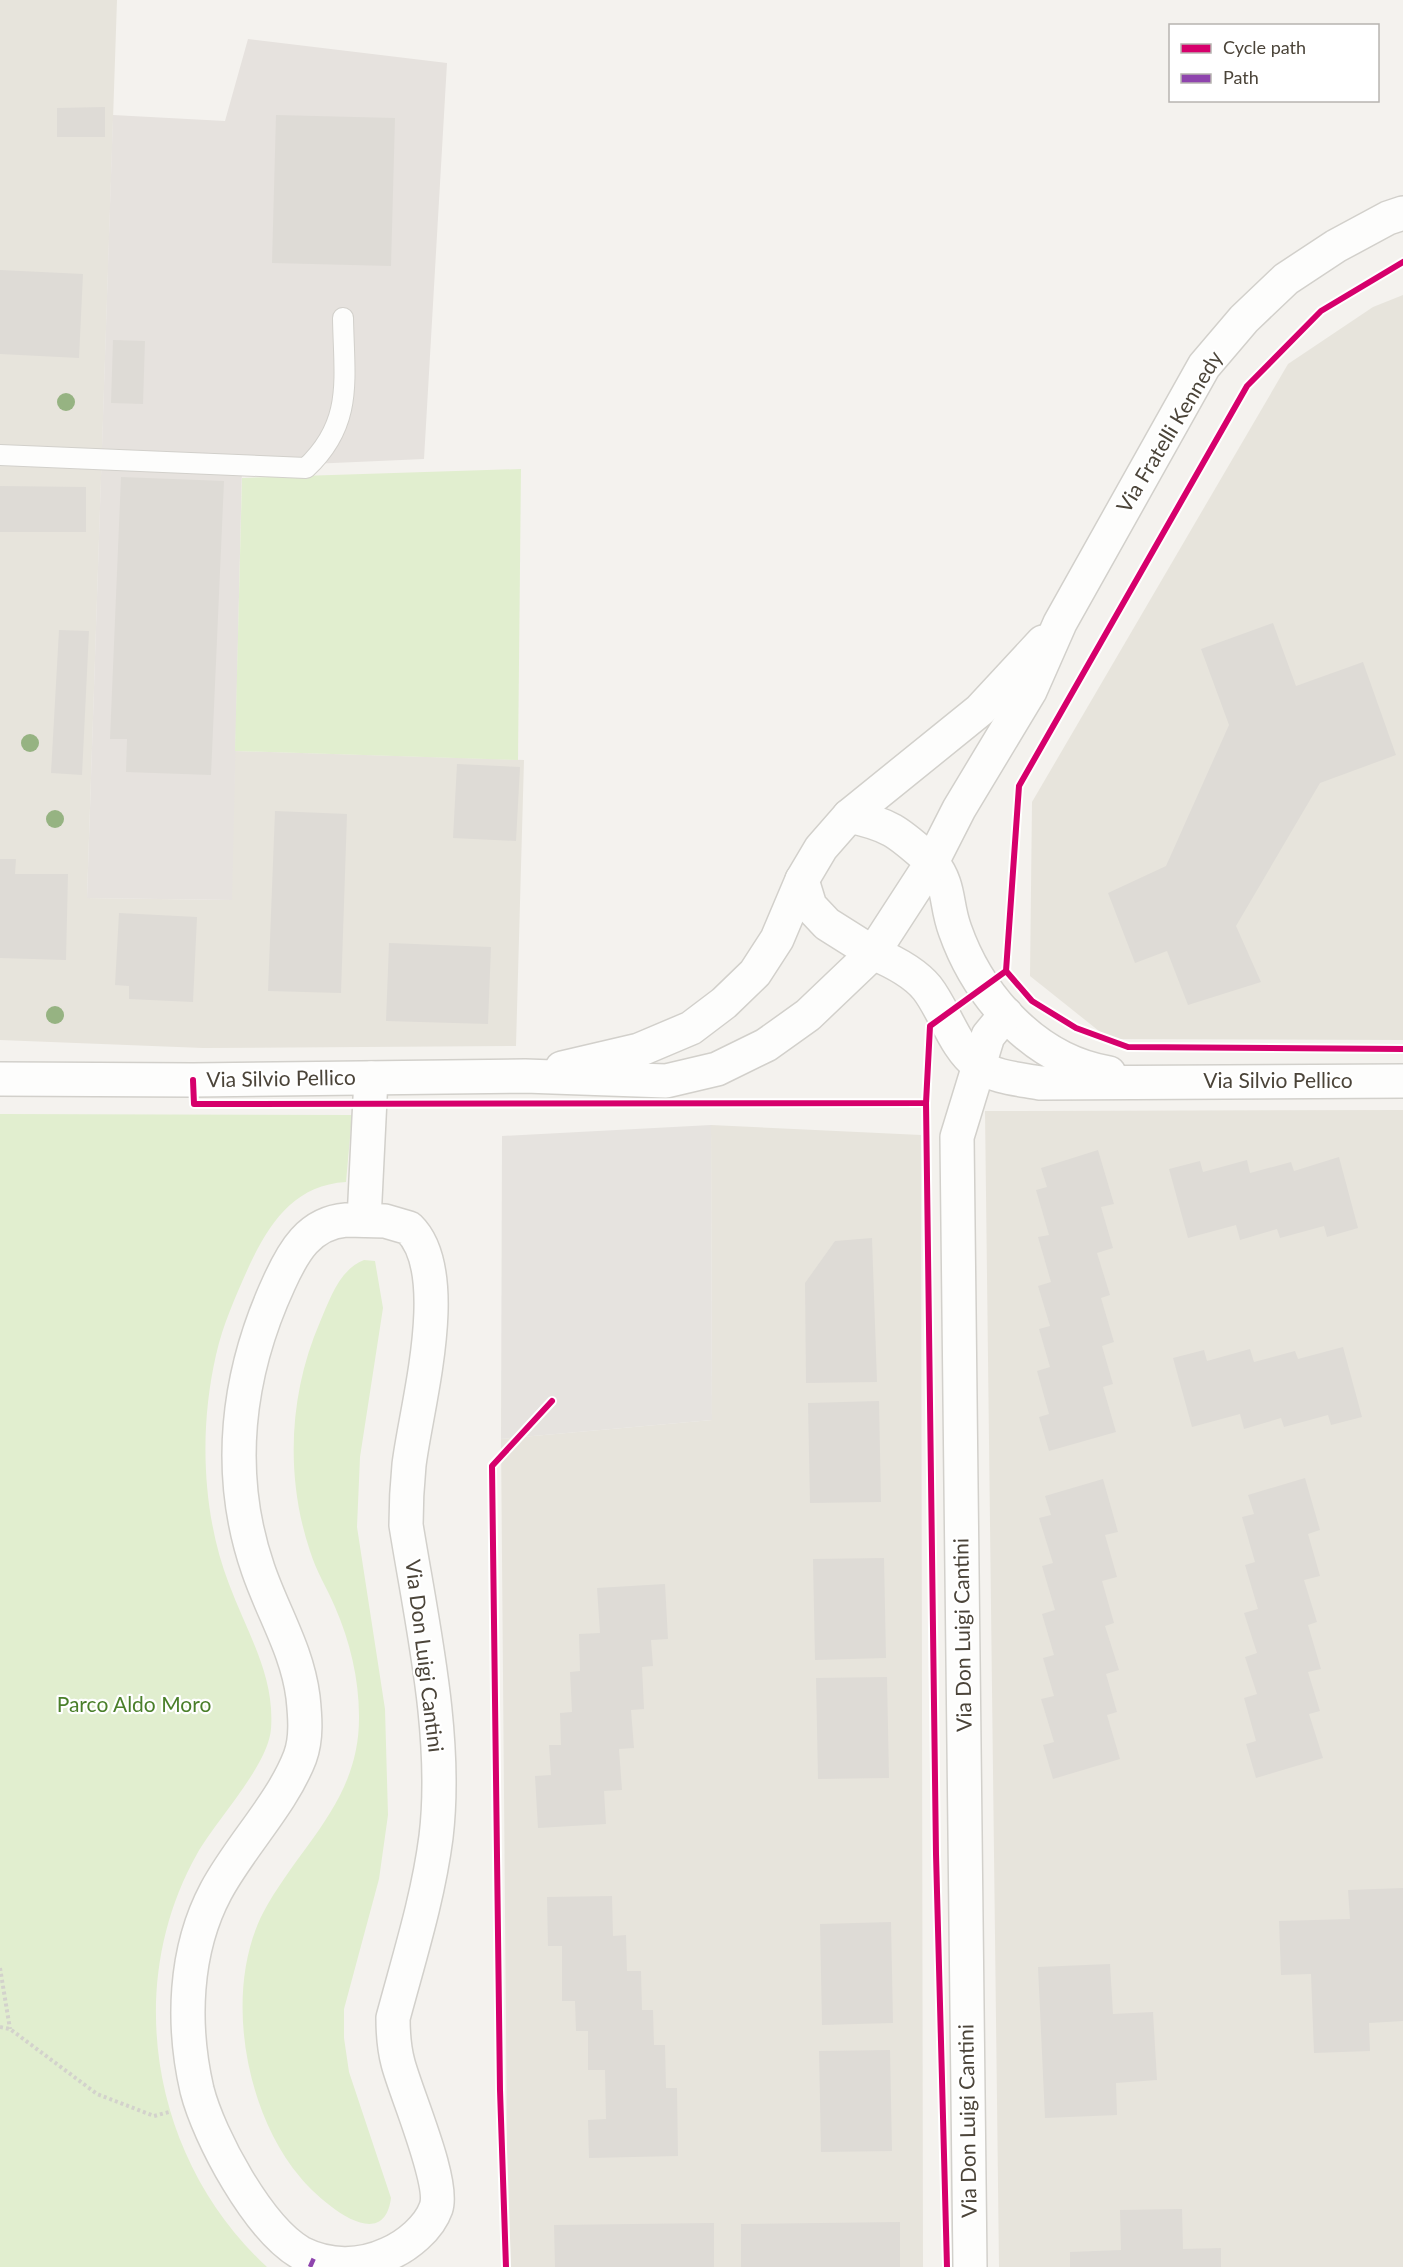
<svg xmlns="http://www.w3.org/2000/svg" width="1403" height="2267" font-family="Lato,sans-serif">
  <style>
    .residential { fill: #e7e4dc }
    .industrial { fill: #e6e2de }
    .green { fill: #e1eecf }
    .parking { fill: #e6e3df }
    .building { fill: #dedbd6 }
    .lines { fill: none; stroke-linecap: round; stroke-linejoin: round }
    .service-casing { stroke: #d2d0cb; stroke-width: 22 }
    .minor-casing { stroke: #d2d0cb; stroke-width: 36 }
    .tertiary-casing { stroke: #d2d0cb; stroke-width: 36 }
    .path { stroke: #d3d2cc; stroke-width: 4; stroke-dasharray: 3 3; stroke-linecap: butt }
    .service { stroke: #fdfdfc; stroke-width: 20 }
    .minor { stroke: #fdfdfc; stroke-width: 33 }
    .tertiary { stroke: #fdfdfc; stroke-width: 33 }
    .quiet { stroke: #8e44ad; stroke-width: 4.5; stroke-dasharray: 9 4.5; stroke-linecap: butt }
    .cycleway-casing { stroke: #fff; stroke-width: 10 }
    .cycleway { stroke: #d6006c; stroke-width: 6 }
    .tree { fill: #96b382 }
    .labels { text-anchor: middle; stroke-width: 4.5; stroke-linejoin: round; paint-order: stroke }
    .street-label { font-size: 21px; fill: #4b4439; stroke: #fff }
    .park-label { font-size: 21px; fill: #4a7f2a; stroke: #fff }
  </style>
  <rect width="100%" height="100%" fill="#f4f2ee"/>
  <g class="residential">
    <path d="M 0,0 L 117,0 L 87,898 L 231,900 L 235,751 L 524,760 L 516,1046 L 203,1048 L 0,1040 Z"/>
    <path d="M 1403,295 L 1403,1040 L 1109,1039 L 1030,976 L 1032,802 L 1288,364 L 1373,307 Z"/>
    <path d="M 1403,1110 L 1403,2267 L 999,2267 L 985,1111 Z"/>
    <path d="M 711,1125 L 921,1135 L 923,2267 L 508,2267 L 501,1439 L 712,1420 Z"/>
  </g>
  <path class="industrial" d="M 248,39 L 447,63 L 424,459 L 242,467 L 232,900 L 87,898 L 113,115 L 225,121 Z"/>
  <g class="green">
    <path d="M 521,469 L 518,760 L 235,751 L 242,478 Z"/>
    <path d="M 0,1114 L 352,1115 L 346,1182 C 295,1185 270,1222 250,1264 C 237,1293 223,1324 216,1355 C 199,1429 202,1514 229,1584 C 247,1633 275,1675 271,1729 C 268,1766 216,1820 197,1854 C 121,1989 154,2163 267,2267 L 0,2267 Z"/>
    <path d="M 364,1260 L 375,1261 L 383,1308 L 360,1457 L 357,1527 L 385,1709 L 388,1815 L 379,1879 L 344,2009 L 344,2038 L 349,2072 L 391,2198 C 383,2258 317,2198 300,2177 C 245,2112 223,1991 263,1913 C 300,1844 360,1801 359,1716 C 359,1679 350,1641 335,1607 C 327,1588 316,1571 310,1551 C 285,1477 289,1393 320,1322 C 330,1299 339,1270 364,1260 Z"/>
  </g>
  <path class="parking" d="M 711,1125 L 712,1420 L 501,1439 L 502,1136 Z"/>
  <g class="building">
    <path d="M 105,107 L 105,137 L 57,137 L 57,108 Z"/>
    <path d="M 276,115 L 395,118 L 391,266 L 272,263 Z"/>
    <path d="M 0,270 L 83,274 L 79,358 L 0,354 Z"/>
    <path d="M 113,340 L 145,341 L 143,404 L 111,403 Z"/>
    <path d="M 121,477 L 224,481 L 211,775 L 126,772 L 127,739 L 110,739 Z"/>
    <path d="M 0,486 L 86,487 L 86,532 L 0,532 Z"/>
    <path d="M 1273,623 L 1296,686 L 1363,662 L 1396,755 L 1320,783 L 1236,926 L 1261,982 L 1188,1005 L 1167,951 L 1135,963 L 1108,893 L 1166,866 L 1229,725 L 1201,649 Z"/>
    <path d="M 59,630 L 89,631 L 82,775 L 51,773 Z"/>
    <path d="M 457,764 L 520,767 L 516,841 L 453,838 Z"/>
    <path d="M 275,811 L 347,814 L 341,993 L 268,991 Z"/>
    <path d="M 0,859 L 16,859 L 15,874 L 68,874 L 66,960 L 0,958 Z"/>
    <path d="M 119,913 L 197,917 L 193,1002 L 129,999 L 129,986 L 115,985 Z"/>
    <path d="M 389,943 L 491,947 L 488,1024 L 386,1021 Z"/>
    <path d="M 1098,1150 L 1114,1204 L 1101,1207 L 1113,1248 L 1097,1253 L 1110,1295 L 1101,1298 L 1114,1342 L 1102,1346 L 1113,1384 L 1103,1387 L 1116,1432 L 1049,1451 L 1039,1417 L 1049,1414 L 1037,1371 L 1050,1367 L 1039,1329 L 1050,1326 L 1038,1286 L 1051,1282 L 1038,1237 L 1049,1235 L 1036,1190 L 1047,1187 L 1041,1168 Z"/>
    <path d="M 1339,1157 L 1358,1228 L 1327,1237 L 1324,1226 L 1280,1238 L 1277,1229 L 1240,1240 L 1236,1225 L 1188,1238 L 1169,1169 L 1200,1161 L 1203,1172 L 1247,1160 L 1250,1173 L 1291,1162 L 1294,1171 Z"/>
    <path d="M 872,1238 L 877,1382 L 806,1383 L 805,1283 L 835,1241 Z"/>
    <path d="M 1343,1347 L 1362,1417 L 1331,1425 L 1328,1415 L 1284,1427 L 1281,1418 L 1244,1429 L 1240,1414 L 1192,1427 L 1173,1358 L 1204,1350 L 1207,1361 L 1250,1349 L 1254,1362 L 1295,1351 L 1298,1359 Z"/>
    <path d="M 879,1401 L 881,1502 L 810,1503 L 808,1403 Z"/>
    <path d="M 1305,1478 L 1320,1530 L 1308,1534 L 1320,1576 L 1304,1580 L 1317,1622 L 1308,1625 L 1321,1669 L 1308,1672 L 1320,1711 L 1309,1714 L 1323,1758 L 1256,1778 L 1246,1744 L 1256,1741 L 1244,1698 L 1257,1694 L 1245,1657 L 1257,1653 L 1244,1613 L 1258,1609 L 1245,1565 L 1255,1562 L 1242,1517 L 1254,1514 L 1248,1495 Z"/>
    <path d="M 1103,1479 L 1118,1532 L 1105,1535 L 1117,1577 L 1102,1581 L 1114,1623 L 1105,1626 L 1119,1670 L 1106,1674 L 1117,1712 L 1107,1715 L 1120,1759 L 1053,1779 L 1043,1745 L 1054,1742 L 1041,1699 L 1054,1696 L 1043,1658 L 1054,1655 L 1042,1614 L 1055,1610 L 1042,1566 L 1053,1563 L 1039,1518 L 1051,1515 L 1045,1496 Z"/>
    <path d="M 884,1558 L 886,1658 L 815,1660 L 813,1559 Z"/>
    <path d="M 665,1584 L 668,1639 L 651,1640 L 653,1666 L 642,1667 L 644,1709 L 631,1710 L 634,1748 L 619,1749 L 622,1790 L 604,1791 L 606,1824 L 538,1828 L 535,1776 L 551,1775 L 549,1745 L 561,1745 L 560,1713 L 572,1712 L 570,1672 L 580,1671 L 579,1634 L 600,1633 L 597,1588 Z"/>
    <path d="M 887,1677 L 889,1778 L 818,1779 L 816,1678 Z"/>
    <path d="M 1403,1888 L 1403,2021 L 1369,2023 L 1370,2051 L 1314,2053 L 1311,1974 L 1281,1975 L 1279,1921 L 1350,1919 L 1348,1890 Z"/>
    <path d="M 612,1896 L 613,1936 L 626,1935 L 627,1971 L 641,1971 L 642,2010 L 653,2010 L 654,2045 L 665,2045 L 666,2088 L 677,2088 L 678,2156 L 589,2158 L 588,2120 L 606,2119 L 605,2070 L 588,2070 L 588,2031 L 576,2031 L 575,2001 L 562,2001 L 562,1946 L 548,1946 L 547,1897 Z"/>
    <path d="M 891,1922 L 893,2023 L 822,2025 L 820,1924 Z"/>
    <path d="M 1110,1964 L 1113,2014 L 1153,2012 L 1157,2080 L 1116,2083 L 1117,2115 L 1045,2118 L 1038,1967 Z"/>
    <path d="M 890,2050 L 892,2151 L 821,2152 L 819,2051 Z"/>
    <path d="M 1182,2209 L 1183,2249 L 1221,2248 L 1221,2267 L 1070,2267 L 1070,2252 L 1121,2250 L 1120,2210 Z"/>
    <path d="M 900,2222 L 900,2267 L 741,2267 L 741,2224 Z"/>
    <path d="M 714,2223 L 714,2267 L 555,2267 L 554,2225 Z"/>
  </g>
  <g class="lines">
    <defs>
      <path id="service" d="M 0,455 L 306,468 C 354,423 344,379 343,318"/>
      <g id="minor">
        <path d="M 932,862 C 951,887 945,903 955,930 C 979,998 1036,1061 1109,1073"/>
        <path d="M 873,953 C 892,961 914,972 927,988 C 945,1011 954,1047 978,1065 C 995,1078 1019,1079 1040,1083 L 1403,1081"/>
        <path d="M 346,1220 L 385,1221 L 409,1228 C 455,1273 416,1407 409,1465 C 407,1485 406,1505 406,1525 C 422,1624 448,1737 436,1837 C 428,1899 409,1958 393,2018 C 393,2034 394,2048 398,2063 C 406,2094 445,2182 436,2208 C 429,2228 407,2246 388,2254 C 360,2267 329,2267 301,2253 C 258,2228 209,2137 197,2090 C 182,2025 184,1951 216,1891 C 240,1846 282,1804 300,1757 C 307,1738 305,1716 303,1697 C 297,1650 273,1613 258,1569 C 225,1473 237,1374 279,1283 C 293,1252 309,1223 346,1220 Z"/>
        <path d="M 364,1220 L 371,1078"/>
        <path d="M 970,2267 L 957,1137 L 988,1036 L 1006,1014"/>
      </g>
      <g id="tertiary">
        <path d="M 932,862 L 959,809 L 1030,691 L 1060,623 L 1204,366 L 1244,319 L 1286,279 L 1336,246 L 1388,218 L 1403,213"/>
        <path d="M 802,880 L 810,906 L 827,924 L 873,953"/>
        <path d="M 562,1068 L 639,1050 L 691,1028 L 724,1003 L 755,973 L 777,939 L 802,880 L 821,848 L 849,816 L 980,710 L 1043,642"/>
        <path d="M 0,1079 L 193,1080 L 525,1076 L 666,1081 L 717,1069 L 766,1045 L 808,1015 L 873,953 L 932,862 C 899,833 892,825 849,816"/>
      </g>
    </defs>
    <use href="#service" class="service-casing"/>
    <use href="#minor" class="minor-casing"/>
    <use href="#tertiary" class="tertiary-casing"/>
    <g class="path">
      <path d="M 0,1968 L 10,2029"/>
      <path d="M 0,2027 L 10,2029 L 97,2094 L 154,2116 L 169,2112"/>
    </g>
    <use href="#service" class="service"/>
    <use href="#minor" class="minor"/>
    <use href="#tertiary" class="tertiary"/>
    <path class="quiet" d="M 310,2267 L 314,2258"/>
    <defs>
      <g id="cycleway">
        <path d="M 1006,971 L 1032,1001 L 1076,1028 L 1128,1047 L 1403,1049"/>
        <path d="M 193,1080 L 194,1104 L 926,1103 L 930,1026 L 1006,971 L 1019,786 L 1247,386 L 1321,311 L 1403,262"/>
        <path d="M 926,1103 L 936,1854 L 947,2267"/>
        <path d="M 506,2267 L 500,2090 L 492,1466 L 552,1401"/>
      </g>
    </defs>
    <use href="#cycleway" class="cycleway-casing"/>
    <use href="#cycleway" class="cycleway"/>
  </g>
  <g class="tree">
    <circle cx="66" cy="402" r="9"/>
    <circle cx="30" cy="743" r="9"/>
    <circle cx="55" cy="819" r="9"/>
    <circle cx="55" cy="1015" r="9"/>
  </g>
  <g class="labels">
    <g class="street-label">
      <text transform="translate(1170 432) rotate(-59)" y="7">Via Fratelli Kennedy</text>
      <text transform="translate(281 1079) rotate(-1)" y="7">Via Silvio Pellico</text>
      <text x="1278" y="1088">Via Silvio Pellico</text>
      <text transform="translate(963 1635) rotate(-91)" y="7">Via Don Luigi Cantini</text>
      <text transform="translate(424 1656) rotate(83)" y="7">Via Don Luigi Cantini</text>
      <text transform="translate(968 2121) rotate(-91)" y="7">Via Don Luigi Cantini</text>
    </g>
    <g class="park-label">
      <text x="134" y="1712">Parco Aldo Moro</text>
    </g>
  </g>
  <rect x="1169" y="24" width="210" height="78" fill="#ffffff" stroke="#b7b4b0" stroke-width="1.5"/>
  <rect x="1181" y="44" width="30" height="9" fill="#d6006c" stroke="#b7b4b0" stroke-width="1.5"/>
  <text x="1223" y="54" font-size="18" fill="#4b4439">Cycle path</text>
  <rect x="1181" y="74" width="30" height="9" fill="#8e44ad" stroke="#b7b4b0" stroke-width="1.5"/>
  <text x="1223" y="84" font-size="18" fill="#4b4439">Path</text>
</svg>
